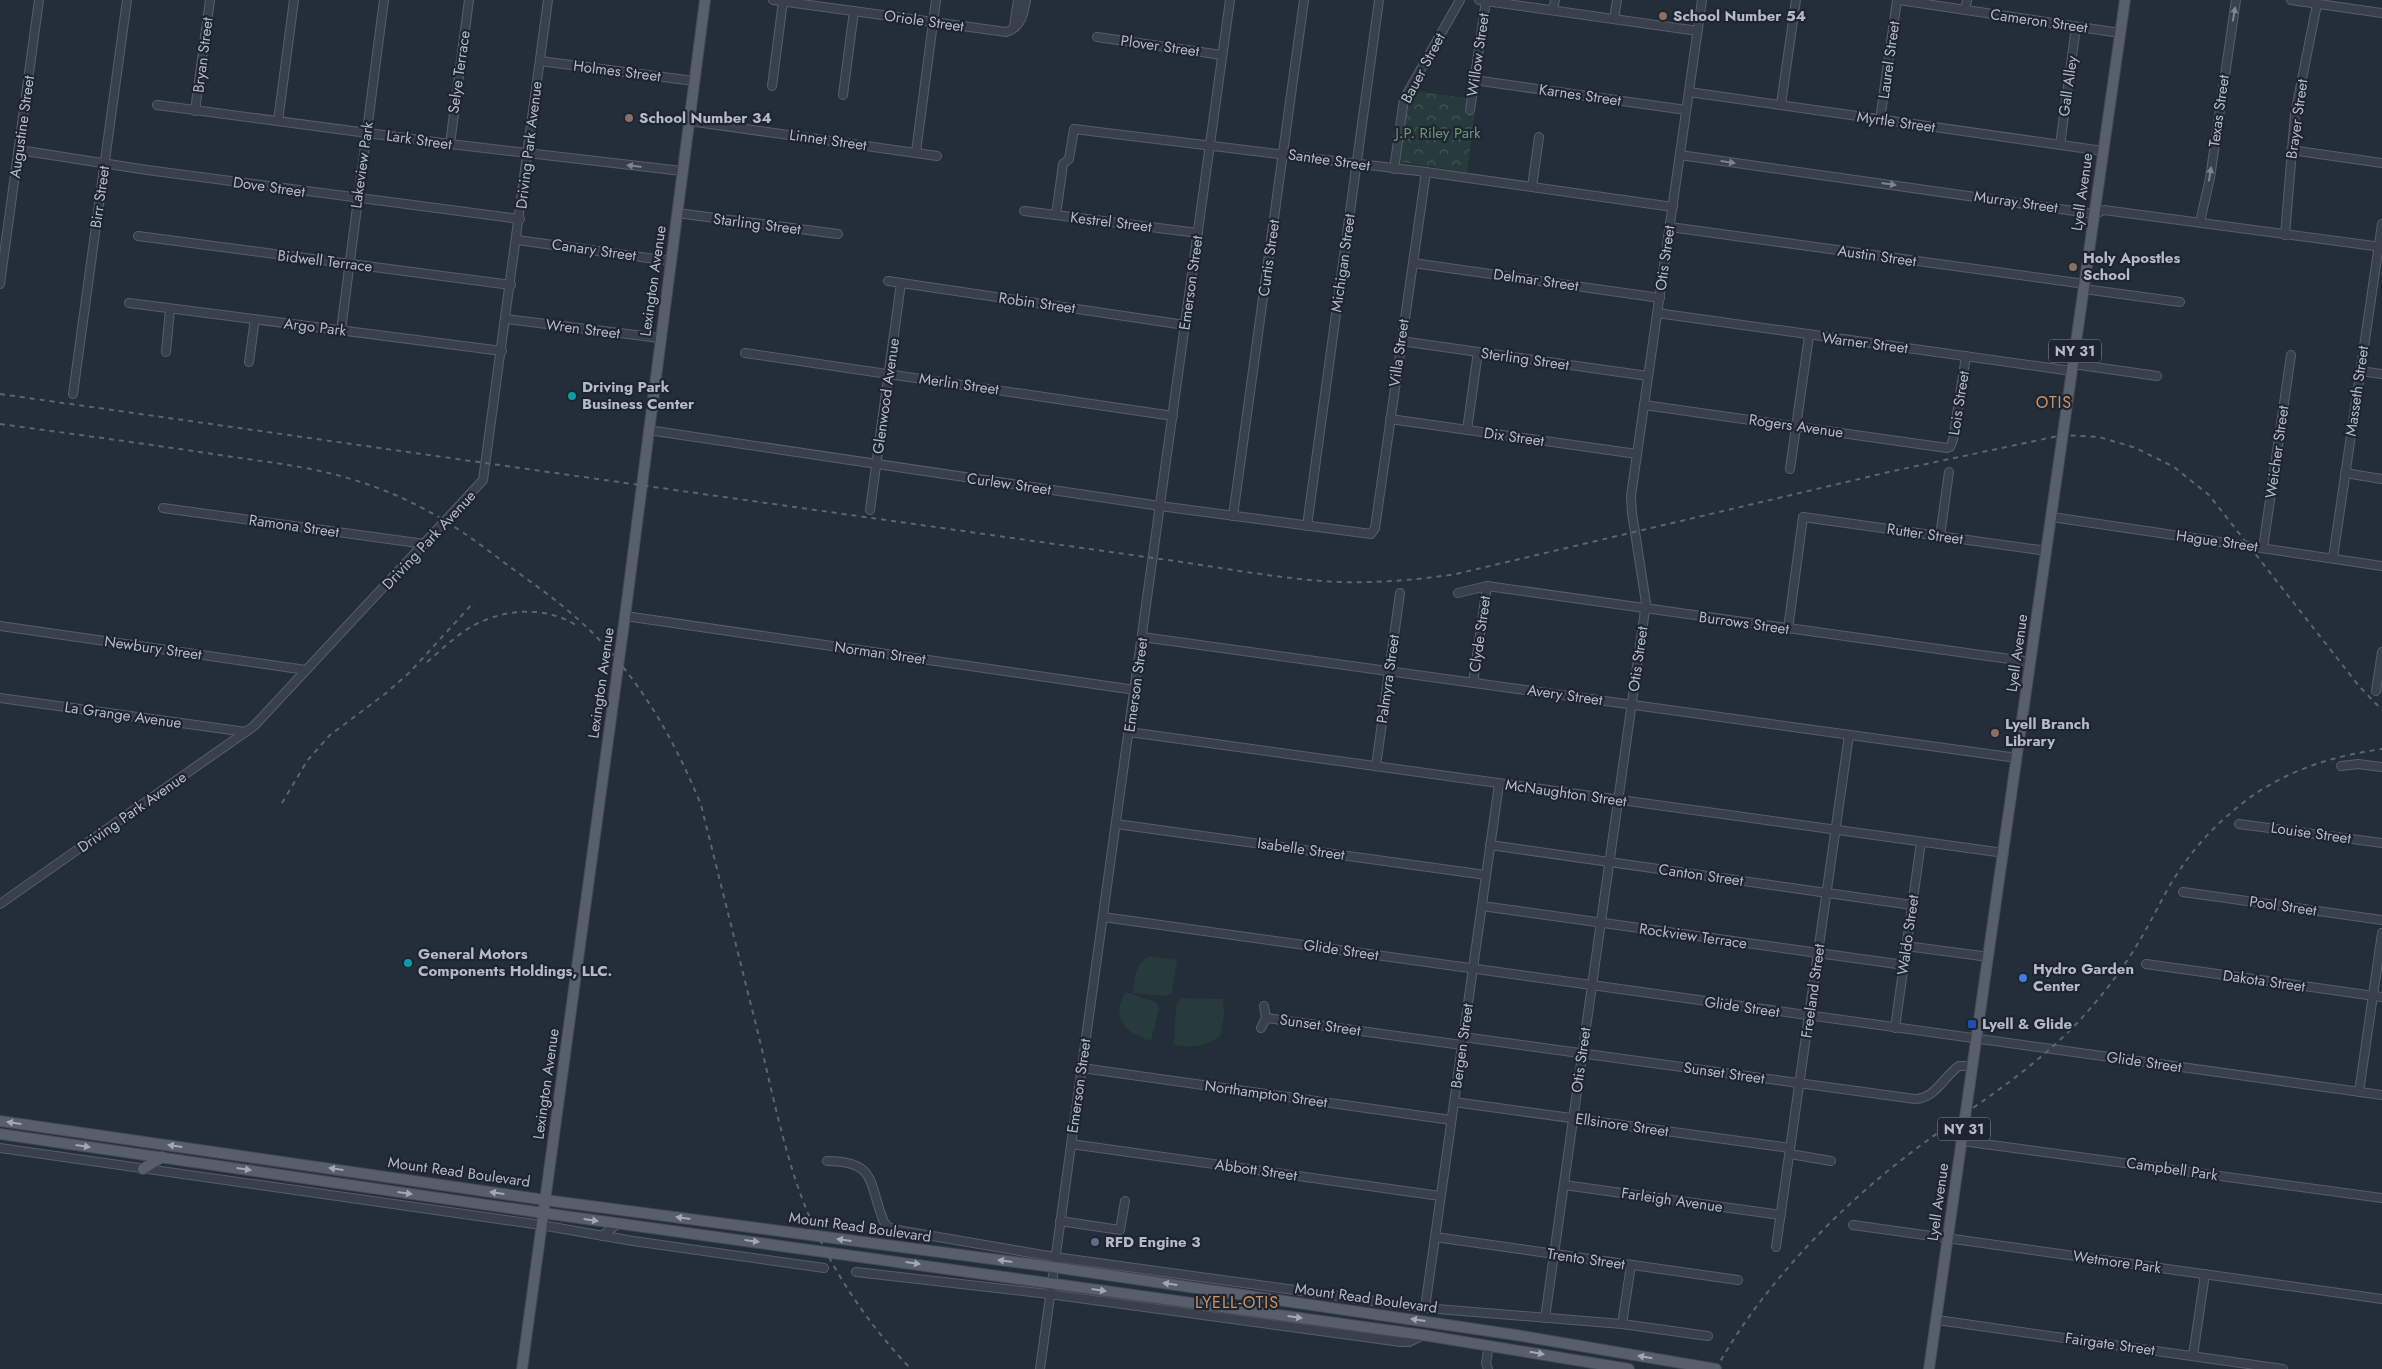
<svg xmlns="http://www.w3.org/2000/svg" width="2382" height="1369" font-family="Jost,sans-serif">
  <style>
    .green { fill: #273b3c }
    .park { fill: url(#park-crowns) }
    .lines { fill: none; stroke-linecap: round; stroke-linejoin: round }
    .minor-casing { stroke: #565e69; stroke-width: 10 }
    .major-casing { stroke: #414954; stroke-width: 12 }
    .minor { stroke: #38404b; stroke-width: 8 }
    .major { stroke: #565f6b; stroke-width: 10 }
    .rail { stroke: #5a6472; stroke-width: 2; stroke-dasharray: 5 5; stroke-linecap: butt }
    .oneway { fill: #7c848f }
    .oneway2 { fill: #a0a9b4 }
    .education-dot { fill: #8d6e63; stroke: #1d2530; stroke-width: 2 }
    .culture-dot { fill: #0f9aa8; stroke: #1d2530; stroke-width: 2 }
    .shop-dot { fill: #3f7fe0; stroke: #1d2530; stroke-width: 2 }
    .transit-dot { fill: #1a4fb4; stroke: #1d2530; stroke-width: 2 }
    .service-dot { fill: #5c6f8a; stroke: #1d2530; stroke-width: 2 }
    .labels { text-anchor: middle; stroke-width: 4.5; stroke-linejoin: round; paint-order: stroke }
    .shield { fill: #1d2530; stroke: #868e99; stroke-width: 1 }
    .shield-label { font-size: 14px; font-weight: bold; fill: #b3bbc6 }
    .poi-label { font-size: 15px; font-weight: bold; fill: #b3bbc6; stroke: #1d2530; text-anchor: start }
    .street-label { font-size: 15px; fill: #b3bbc6; stroke: #1d2530 }
    .park-label { font-size: 15px; fill: #6c9675; stroke: #1d2530 }
    .neighbourhood-label { font-size: 16px; letter-spacing: 1px; fill: #ce9367; stroke: #1d2530 }
  </style>
  <defs>
    <pattern id="park-crowns" width="20" height="18" patternUnits="userSpaceOnUse" patternTransform="scale(1.25)"><rect width="20" height="18" fill="#273b3c"/><path d="M2 6a3 3 0 1 1 6 0M12 15a3 3 0 1 1 6 0" fill="none" stroke="#445557"/></pattern>
  </defs>
  <rect width="100%" height="100%" fill="#242e3a"/>
  <g class="green">
    <path d="M 1150,956 L 1177,960 L 1172,992 L 1166,996 L 1133,993 C 1135,977 1134,965 1150,956 Z"/>
    <path d="M 1125,992 L 1156,1002 L 1159,1008 L 1151,1041 C 1125,1032 1111,1021 1125,992 Z"/>
    <path d="M 1181,998 L 1223,999 L 1224,1016 L 1220,1036 C 1205,1047 1192,1048 1174,1045 L 1176,1007 Z"/>
  </g>
  <path class="park" d="M 1413,91 L 1466,98 L 1464,111 L 1475,113 L 1467,172 L 1400,162 L 1407,106 Z"/>
  <g class="lines">
    <defs>
      <g id="minor">
        <path d="M 773,0 L 1006,32 C 1021,28 1024,13 1026,0"/>
        <path d="M 1479,0 L 1698,31"/>
        <path d="M 1899,0 L 2120,33"/>
        <path d="M 2291,0 L 2382,13"/>
        <path d="M 1553,10 L 1555,0"/>
        <path d="M 1965,10 L 1967,0"/>
        <path d="M 1614,19 L 1617,0"/>
        <path d="M 1014,26 L 1018,0"/>
        <path d="M 1097,37 L 1222,55"/>
        <path d="M 540,61 L 694,81"/>
        <path d="M 1474,80 L 1686,110"/>
        <path d="M 772,86 L 783,1"/>
        <path d="M 1689,92 L 2103,151"/>
        <path d="M 843,95 L 854,11"/>
        <path d="M 1781,104 L 1796,0"/>
        <path d="M 157,105 L 450,144 L 682,171"/>
        <path d="M 1470,110 L 1486,1"/>
        <path d="M 195,111 L 210,0"/>
        <path d="M 1880,120 L 1897,0"/>
        <path d="M 278,121 L 294,0"/>
        <path d="M 689,121 L 937,156"/>
        <path d="M 450,144 L 469,0"/>
        <path d="M 2060,145 L 2076,27"/>
        <path d="M 19,150 L 147,170 L 520,219"/>
        <path d="M 2291,150 L 2382,163"/>
        <path d="M 916,152 L 936,0"/>
        <path d="M 1680,155 L 2095,214 L 2104,210 L 2382,247"/>
        <path d="M 1394,169 L 1404,99 L 1460,0"/>
        <path d="M 1532,187 L 1539,137"/>
        <path d="M 1024,211 L 1198,233"/>
        <path d="M 677,213 L 838,234"/>
        <path d="M 1056,215 L 1063,164 L 1069,159 L 1074,129 L 1426,172 L 1673,207"/>
        <path d="M 2200,222 L 2210,178 L 2236,0"/>
        <path d="M 1670,227 L 2085,284"/>
        <path d="M 2285,235 L 2295,114 L 2317,4"/>
        <path d="M 138,236 L 511,285"/>
        <path d="M 517,240 L 670,261"/>
        <path d="M 1413,263 L 1660,298"/>
        <path d="M 888,281 L 1185,325"/>
        <path d="M 0,284 L 39,0"/>
        <path d="M 2084,289 L 2180,302"/>
        <path d="M 129,303 L 502,351"/>
        <path d="M 1657,313 L 2072,371"/>
        <path d="M 506,319 L 660,338"/>
        <path d="M 341,330 L 384,0"/>
        <path d="M 1401,341 L 1648,376"/>
        <path d="M 166,352 L 170,309"/>
        <path d="M 745,353 L 1173,416"/>
        <path d="M 249,362 L 255,319"/>
        <path d="M 2073,364 L 2157,376"/>
        <path d="M 2360,371 L 2382,374"/>
        <path d="M 73,394 L 127,0"/>
        <path d="M 1644,405 L 1947,448 L 1950,447 L 1953,440 L 1966,356"/>
        <path d="M 1390,419 L 1637,454"/>
        <path d="M 648,430 L 1160,506 L 1371,534 L 1375,528 L 1426,172"/>
        <path d="M 1467,430 L 1478,352"/>
        <path d="M 1790,469 L 1809,336"/>
        <path d="M 2345,473 L 2382,479"/>
        <path d="M 163,508 L 425,544"/>
        <path d="M 870,510 L 901,283"/>
        <path d="M 1233,516 L 1304,0"/>
        <path d="M 2052,517 L 2382,566"/>
        <path d="M 1307,526 L 1379,0"/>
        <path d="M 1940,536 L 1949,472"/>
        <path d="M 2263,548 L 2291,355"/>
        <path d="M 2333,558 L 2382,224"/>
        <path d="M 1458,593 L 1487,586 L 2031,662"/>
        <path d="M 625,616 L 1135,690"/>
        <path d="M 0,626 L 306,670"/>
        <path d="M 1788,629 L 1803,517 L 2047,551"/>
        <path d="M 1142,637 L 2017,758"/>
        <path d="M 1473,683 L 1487,586"/>
        <path d="M 2376,691 L 2382,652"/>
        <path d="M 0,698 L 246,732"/>
        <path d="M 1129,732 L 2004,853"/>
        <path d="M 1376,766 L 1400,593"/>
        <path d="M 2341,766 L 2358,764 L 2382,767"/>
        <path d="M 1116,824 L 1486,875"/>
        <path d="M 2239,824 L 2382,843"/>
        <path d="M 1490,845 L 1912,905"/>
        <path d="M 2183,892 L 2382,920"/>
        <path d="M 0,904 L 254,726 L 483,480 L 548,0"/>
        <path d="M 1482,906 L 1904,965"/>
        <path d="M 1103,917 L 2382,1095"/>
        <path d="M 1906,946 L 1989,957"/>
        <path d="M 2146,964 L 2382,997"/>
        <path d="M 1266,1018 L 1462,1045"/>
        <path d="M 1261,1028 L 1266,1018 L 1264,1006"/>
        <path d="M 1895,1028 L 1921,842"/>
        <path d="M 1463,1037 L 1915,1099 C 1935,1099 1944,1076 1959,1066 L 1973,1066"/>
        <path d="M 1082,1068 L 1451,1120"/>
        <path d="M 2359,1092 L 2382,933"/>
        <path d="M 1454,1102 L 1790,1148"/>
        <path d="M 1962,1141 L 2382,1198"/>
        <path d="M 1071,1144 L 1440,1196"/>
        <path d="M 0,1148 L 541,1225 L 633,1241 L 824,1268"/>
        <path d="M 1790,1154 L 1831,1161"/>
        <path d="M 827,1161 C 878,1161 868,1184 884,1222 L 888,1227 L 903,1231 L 1055,1257 L 1425,1308 L 1622,1324 L 1708,1336"/>
        <path d="M 1564,1185 L 1781,1215"/>
        <path d="M 1060,1221 L 1120,1230 L 1125,1201"/>
        <path d="M 1853,1225 L 2382,1299"/>
        <path d="M 602,1236 L 617,1224"/>
        <path d="M 1435,1237 L 1738,1280"/>
        <path d="M 1776,1247 L 1849,735"/>
        <path d="M 856,1272 L 1049,1294 L 1401,1342 L 1409,1342 L 1423,1335"/>
        <path d="M 1425,1308 L 1499,784"/>
        <path d="M 1545,1318 L 1646,603 L 1632,513 L 1631,496 L 1702,0"/>
        <path d="M 1937,1320 L 2283,1369"/>
        <path d="M 1622,1324 L 1631,1265"/>
        <path d="M 2193,1356 L 2205,1274"/>
        <path d="M 1040,1369 L 1230,0"/>
        <path d="M 1488,1369 L 1486,1363 L 1489,1345"/>
      </g>
      <g id="major">
        <path d="M 0,1121 L 545,1200 L 1053,1267 L 1516,1335 L 1716,1369"/>
        <path d="M 0,1134 L 543,1213 L 1423,1335 L 1629,1369"/>
        <path d="M 143,1169 L 162,1157"/>
        <path d="M 522,1369 L 625,616 L 705,0"/>
        <path d="M 1929,1369 L 2125,0"/>
      </g>
    </defs>
    <use href="#minor" class="minor-casing"/>
    <use href="#major" class="major-casing"/>
    <use href="#minor" class="minor"/>
    <use href="#major" class="major"/>
    <g class="rail">
      <path d="M 0,394 L 1153,558 C 1214,566 1277,579 1338,582 C 1378,583 1417,580 1456,574 L 1893,471 L 2063,435 L 2099,437 L 2136,448 L 2174,467 L 2209,495 L 2359,686 L 2382,710"/>
      <path d="M 0,424 C 73,434 147,444 220,455 C 265,462 310,466 354,480 C 414,498 457,526 506,564 C 531,582 557,600 580,621 C 636,672 673,736 701,805 C 720,881 739,957 758,1033 C 769,1079 779,1127 793,1172 C 816,1246 858,1314 911,1369"/>
      <path d="M 427,662 C 439,652 450,641 463,632 C 496,609 544,603 579,627"/>
      <path d="M 282,803 L 307,761 L 330,735 L 385,694 L 410,672 L 474,602"/>
      <path d="M 1716,1369 C 1762,1285 1841,1205 1917,1148 C 1972,1107 2031,1072 2079,1021 C 2104,994 2127,964 2145,931 C 2156,912 2165,892 2177,874 C 2195,846 2218,822 2244,802 C 2284,771 2332,756 2382,749"/>
    </g>
  </g>
  <defs><path id="oneway-solid" d="M-6-.8H1V-3.2L6.5 0L1 3.2V.8H-6Z" transform="scale(1.25)"/></defs>
  <g class="oneway">
    <use href="#oneway-solid" transform="translate(2234 14) rotate(-81)"/>
    <use href="#oneway-solid" transform="translate(1728 162) rotate(8)"/>
    <use href="#oneway-solid" transform="translate(634 166) rotate(-173)"/>
    <use href="#oneway-solid" transform="translate(2210 174) rotate(-81)"/>
    <use href="#oneway-solid" transform="translate(1889 184) rotate(8)"/>
  </g>
  <g class="oneway2">
    <use href="#oneway-solid" transform="translate(14 1123) rotate(-172)"/>
    <use href="#oneway-solid" transform="translate(83 1146) rotate(8)"/>
    <use href="#oneway-solid" transform="translate(175 1146) rotate(-172)"/>
    <use href="#oneway-solid" transform="translate(244 1169) rotate(8)"/>
    <use href="#oneway-solid" transform="translate(336 1169) rotate(-172)"/>
    <use href="#oneway-solid" transform="translate(405 1193) rotate(8)"/>
    <use href="#oneway-solid" transform="translate(497 1193) rotate(-172)"/>
    <use href="#oneway-solid" transform="translate(683 1218) rotate(-172)"/>
    <use href="#oneway-solid" transform="translate(591 1220) rotate(8)"/>
    <use href="#oneway-solid" transform="translate(844 1240) rotate(-172)"/>
    <use href="#oneway-solid" transform="translate(752 1241) rotate(7)"/>
    <use href="#oneway-solid" transform="translate(1005 1261) rotate(-172)"/>
    <use href="#oneway-solid" transform="translate(913 1263) rotate(8)"/>
    <use href="#oneway-solid" transform="translate(1170 1284) rotate(-172)"/>
    <use href="#oneway-solid" transform="translate(1099 1290) rotate(8)"/>
    <use href="#oneway-solid" transform="translate(1295 1317) rotate(8)"/>
    <use href="#oneway-solid" transform="translate(1418 1320) rotate(-172)"/>
    <use href="#oneway-solid" transform="translate(1537 1353) rotate(10)"/>
    <use href="#oneway-solid" transform="translate(1645 1357) rotate(-170)"/>
  </g>
  <g class="education-dot">
    <circle cx="1663" cy="16" r="5"/>
    <circle cx="629" cy="118" r="5"/>
    <circle cx="2073" cy="267" r="5"/>
    <circle cx="1995" cy="733" r="5"/>
  </g>
  <g class="culture-dot">
    <circle cx="572" cy="396" r="5"/>
    <circle cx="408" cy="963" r="5"/>
  </g>
  <circle class="shop-dot" cx="2023" cy="978" r="5"/>
  <rect class="transit-dot" x="1967" y="1019" width="10" height="10" rx="2.5"/>
  <circle class="service-dot" cx="1095" cy="1242" r="5"/>
  <g class="labels">
    <g class="shield">
      <rect x="2049" y="339.5" width="52" height="23" rx="4"/>
      <rect x="1938" y="1117.5" width="52" height="23" rx="4"/>
    </g>
    <g class="shield-label">
      <text x="2075" y="356">NY 31</text>
      <text x="1964" y="1134">NY 31</text>
    </g>
    <g class="poi-label">
      <text x="1673" y="21">School Number 54</text>
      <text x="639" y="123">School Number 34</text>
      <text x="2083" y="263">Holy Apostles<tspan x="2083" dy="17">School</tspan></text>
      <text x="582" y="392">Driving Park<tspan x="582" dy="17">Business Center</tspan></text>
      <text x="2005" y="729">Lyell Branch<tspan x="2005" dy="17">Library</tspan></text>
      <text x="418" y="959">General Motors<tspan x="418" dy="17">Components Holdings, LLC.</tspan></text>
      <text x="2033" y="974">Hydro Garden<tspan x="2033" dy="17">Center</tspan></text>
      <text x="1982" y="1029">Lyell &amp; Glide</text>
      <text x="1105" y="1247">RFD Engine 3</text>
    </g>
    <g class="street-label">
      <text transform="translate(924 21) rotate(8)" y="5">Oriole Street</text>
      <text transform="translate(2039 21) rotate(8)" y="5">Cameron Street</text>
      <text transform="translate(1160 46) rotate(8)" y="5">Plover Street</text>
      <text transform="translate(203 55) rotate(-83)" y="5">Bryan Street</text>
      <text transform="translate(1478 55) rotate(-82)" y="5">Willow Street</text>
      <text transform="translate(1889 60) rotate(-82)" y="5">Laurel Street</text>
      <text transform="translate(1423 68) rotate(-62)" y="5">Bauer Street</text>
      <text transform="translate(617 71) rotate(7)" y="5">Holmes Street</text>
      <text transform="translate(459 72) rotate(-82)" y="5">Selye Terrace</text>
      <text transform="translate(2068 86) rotate(-82)" y="5">Gall Alley</text>
      <text transform="translate(1580 95) rotate(8)" y="5">Karnes Street</text>
      <text transform="translate(2219 111) rotate(-82)" y="5">Texas Street</text>
      <text transform="translate(2297 119) rotate(-82)" y="5">Brayer Street</text>
      <text transform="translate(1896 122) rotate(8)" y="5">Myrtle Street</text>
      <text transform="translate(22 127) rotate(-82)" y="5">Augustine Street</text>
      <text transform="translate(419 140) rotate(8)" y="5">Lark Street</text>
      <text transform="translate(828 140) rotate(8)" y="5">Linnet Street</text>
      <text transform="translate(529 145) rotate(-83)" y="5">Driving Park Avenue</text>
      <text transform="translate(1329 160) rotate(8)" y="5">Santee Street</text>
      <text transform="translate(362 165) rotate(-82)" y="5">Lakeview Park</text>
      <text transform="translate(269 187) rotate(8)" y="5">Dove Street</text>
      <text transform="translate(2082 192) rotate(-82)" y="5">Lyell Avenue</text>
      <text transform="translate(100 197) rotate(-82)" y="5">Birr Street</text>
      <text transform="translate(2016 202) rotate(8)" y="5">Murray Street</text>
      <text transform="translate(1111 222) rotate(7)" y="5">Kestrel Street</text>
      <text transform="translate(757 224) rotate(7)" y="5">Starling Street</text>
      <text transform="translate(594 250) rotate(8)" y="5">Canary Street</text>
      <text transform="translate(1877 256) rotate(8)" y="5">Austin Street</text>
      <text transform="translate(1269 258) rotate(-82)" y="5">Curtis Street</text>
      <text transform="translate(1665 258) rotate(-82)" y="5">Otis Street</text>
      <text transform="translate(325 261) rotate(7)" y="5">Bidwell Terrace</text>
      <text transform="translate(1343 263) rotate(-82)" y="5">Michigan Street</text>
      <text transform="translate(1536 280) rotate(8)" y="5">Delmar Street</text>
      <text transform="translate(653 281) rotate(-82)" y="5">Lexington Avenue</text>
      <text transform="translate(1191 283) rotate(-82)" y="5">Emerson Street</text>
      <text transform="translate(1037 303) rotate(8)" y="5">Robin Street</text>
      <text transform="translate(315 327) rotate(7)" y="5">Argo Park</text>
      <text transform="translate(583 329) rotate(7)" y="5">Wren Street</text>
      <text transform="translate(1865 343) rotate(7)" y="5">Warner Street</text>
      <text transform="translate(1399 353) rotate(-82)" y="5">Villa Street</text>
      <text transform="translate(1525 359) rotate(8)" y="5">Sterling Street</text>
      <text transform="translate(959 384) rotate(8)" y="5">Merlin Street</text>
      <text transform="translate(2357 391) rotate(-82)" y="5">Masseth Street</text>
      <text transform="translate(886 396) rotate(-82)" y="5">Glenwood Avenue</text>
      <text transform="translate(1959 403) rotate(-81)" y="5">Lois Street</text>
      <text transform="translate(1796 426) rotate(8)" y="5">Rogers Avenue</text>
      <text transform="translate(1514 437) rotate(8)" y="5">Dix Street</text>
      <text transform="translate(2277 452) rotate(-82)" y="5">Weicher Street</text>
      <text transform="translate(1009 484) rotate(8)" y="5">Curlew Street</text>
      <text transform="translate(294 526) rotate(8)" y="5">Ramona Street</text>
      <text transform="translate(1925 534) rotate(8)" y="5">Rutter Street</text>
      <text transform="translate(429 540) rotate(-47)" y="5">Driving Park Avenue</text>
      <text transform="translate(2217 541) rotate(8)" y="5">Hague Street</text>
      <text transform="translate(1744 623) rotate(8)" y="5">Burrows Street</text>
      <text transform="translate(1480 634) rotate(-82)" y="5">Clyde Street</text>
      <text transform="translate(153 648) rotate(8)" y="5">Newbury Street</text>
      <text transform="translate(880 653) rotate(8)" y="5">Norman Street</text>
      <text transform="translate(2017 653) rotate(-82)" y="5">Lyell Avenue</text>
      <text transform="translate(1638 659) rotate(-82)" y="5">Otis Street</text>
      <text transform="translate(1388 679) rotate(-82)" y="5">Palmyra Street</text>
      <text transform="translate(601 683) rotate(-82)" y="5">Lexington Avenue</text>
      <text transform="translate(1136 685) rotate(-82)" y="5">Emerson Street</text>
      <text transform="translate(1565 695) rotate(8)" y="5">Avery Street</text>
      <text transform="translate(123 715) rotate(8)" y="5">La Grange Avenue</text>
      <text transform="translate(1566 793) rotate(8)" y="5">McNaughton Street</text>
      <text transform="translate(132 812) rotate(-35)" y="5">Driving Park Avenue</text>
      <text transform="translate(2311 833) rotate(8)" y="5">Louise Street</text>
      <text transform="translate(1301 849) rotate(8)" y="5">Isabelle Street</text>
      <text transform="translate(1701 875) rotate(8)" y="5">Canton Street</text>
      <text transform="translate(2283 906) rotate(8)" y="5">Pool Street</text>
      <text transform="translate(1908 935) rotate(-82)" y="5">Waldo Street</text>
      <text transform="translate(1693 936) rotate(8)" y="5">Rockview Terrace</text>
      <text transform="translate(1341 950) rotate(8)" y="5">Glide Street</text>
      <text transform="translate(2264 981) rotate(8)" y="5">Dakota Street</text>
      <text transform="translate(1813 991) rotate(-82)" y="5">Freeland Street</text>
      <text transform="translate(1742 1007) rotate(8)" y="5">Glide Street</text>
      <text transform="translate(1320 1025) rotate(8)" y="5">Sunset Street</text>
      <text transform="translate(1462 1046) rotate(-82)" y="5">Bergen Street</text>
      <text transform="translate(1581 1060) rotate(-82)" y="5">Otis Street</text>
      <text transform="translate(2144 1062) rotate(8)" y="5">Glide Street</text>
      <text transform="translate(1724 1073) rotate(8)" y="5">Sunset Street</text>
      <text transform="translate(546 1084) rotate(-82)" y="5">Lexington Avenue</text>
      <text transform="translate(1079 1086) rotate(-82)" y="5">Emerson Street</text>
      <text transform="translate(1266 1094) rotate(8)" y="5">Northampton Street</text>
      <text transform="translate(1622 1125) rotate(8)" y="5">Ellsinore Street</text>
      <text transform="translate(2172 1169) rotate(8)" y="5">Campbell Park</text>
      <text transform="translate(1256 1170) rotate(8)" y="5">Abbott Street</text>
      <text transform="translate(459 1172) rotate(8)" y="5">Mount Read Boulevard</text>
      <text transform="translate(1672 1200) rotate(8)" y="5">Farleigh Avenue</text>
      <text transform="translate(1938 1202) rotate(-82)" y="5">Lyell Avenue</text>
      <text transform="translate(860 1227) rotate(8)" y="5">Mount Read Boulevard</text>
      <text transform="translate(1586 1259) rotate(8)" y="5">Trento Street</text>
      <text transform="translate(2117 1262) rotate(8)" y="5">Wetmore Park</text>
      <text transform="translate(1366 1298) rotate(8)" y="5">Mount Read Boulevard</text>
      <text transform="translate(2110 1344) rotate(8)" y="5">Fairgate Street</text>
    </g>
    <g class="park-label">
      <text x="1438" y="138">J.P. Riley Park</text>
    </g>
    <g class="neighbourhood-label">
      <text x="2054" y="408">OTIS</text>
      <text x="1237" y="1308">LYELL-OTIS</text>
    </g>
  </g>
</svg>
